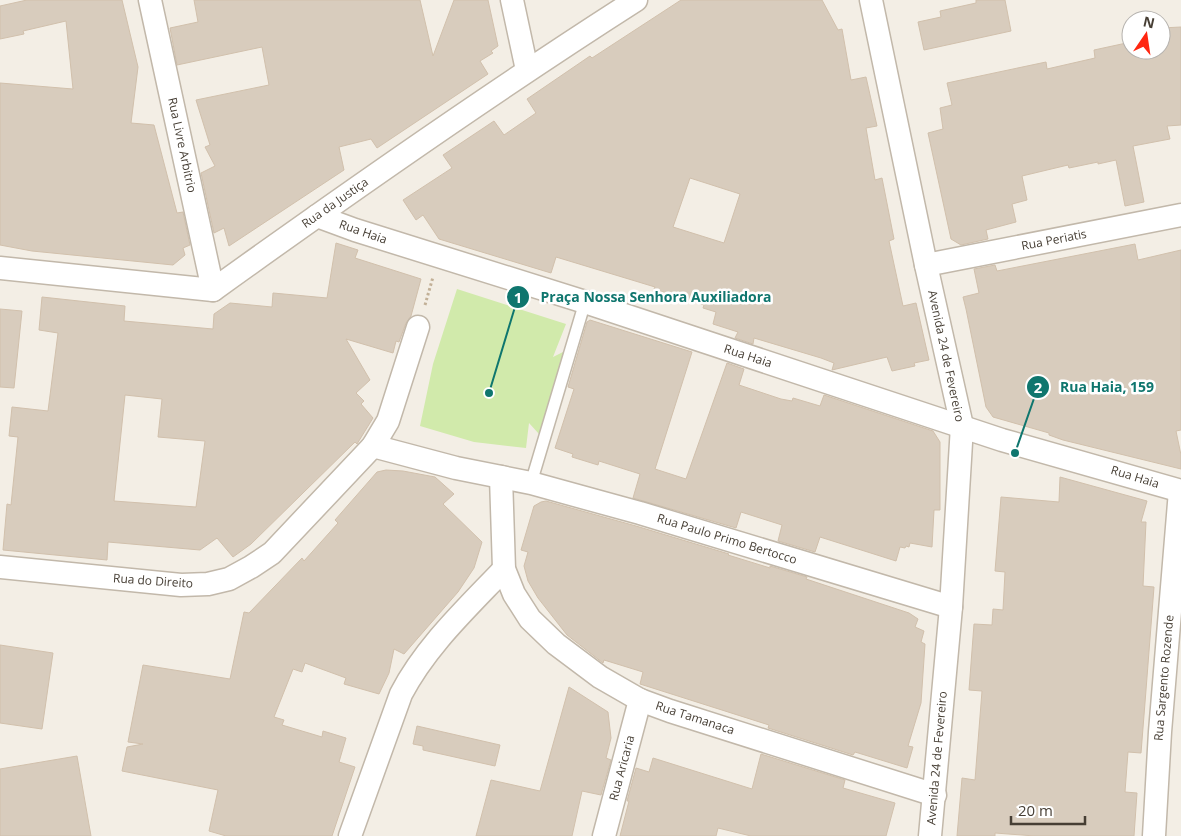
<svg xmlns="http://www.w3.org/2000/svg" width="1181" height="836" font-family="'Open Sans',sans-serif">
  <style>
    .green { fill: #d1eaab }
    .building { fill: #d8ccbd; stroke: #d1c0ac; fill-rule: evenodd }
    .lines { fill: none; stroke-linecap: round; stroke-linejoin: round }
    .lane-casing { stroke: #c2b8aa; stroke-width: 14 }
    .street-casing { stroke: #c2b8aa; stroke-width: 25 }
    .path { stroke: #c2b097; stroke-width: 3; stroke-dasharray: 2.5 2.5; stroke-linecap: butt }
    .lane { stroke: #fff; stroke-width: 11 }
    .street { stroke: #fff; stroke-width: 22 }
    .labels { text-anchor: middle; stroke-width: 5; stroke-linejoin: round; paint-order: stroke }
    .street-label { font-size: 12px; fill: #463e34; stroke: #fff }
    .leader { fill: none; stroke: #0f766e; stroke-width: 2 }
    .callout-dot { fill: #0f766e; stroke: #fff; stroke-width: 2 }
    .mark-label { font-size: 15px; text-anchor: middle; font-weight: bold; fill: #fff }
    .callout-label { font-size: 14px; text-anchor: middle; font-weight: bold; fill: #0f766e; stroke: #fff; stroke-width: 5; stroke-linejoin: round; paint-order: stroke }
  </style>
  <rect width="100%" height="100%" fill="#f3eee5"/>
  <path class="green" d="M 457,289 L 566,324 L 553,357 L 565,351 L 539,434 L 529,423 L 526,448 L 474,442 L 420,426 L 433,364 Z"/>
  <g class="building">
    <path d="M 27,0 L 122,0 L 138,67 L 131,123 L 154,125 L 177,213 L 183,212 L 190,245 L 183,248 L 185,255 L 173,265 L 32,251 L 0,245 L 0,83 L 73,89 L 66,21 L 23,31 L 24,34 L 0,39 L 0,6 Z"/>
    <path d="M 194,0 L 420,0 L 433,56 L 454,0 L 488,0 L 498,46 L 491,51 L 493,53 L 480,61 L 488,74 L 377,148 L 371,139 L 339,147 L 344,170 L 229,246 L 224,228 L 214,233 L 201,173 L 215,166 L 205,147 L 210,145 L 196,100 L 269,85 L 262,47 L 177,65 L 170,28 L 198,22 Z"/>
    <path d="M 681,0 L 822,0 L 838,30 L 842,29 L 851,80 L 866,77 L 877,126 L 866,128 L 875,180 L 882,178 L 894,239 L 889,241 L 903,306 L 916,303 L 929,360 L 914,363 L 915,366 L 892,371 L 887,357 L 832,370 L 834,363 L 821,358 L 754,338 L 753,344 L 735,338 L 738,332 L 713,324 L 716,312 L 703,308 L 704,305 L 654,289 L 655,287 L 556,257 L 551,273 L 439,239 L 423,215 L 416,220 L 403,200 L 452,168 L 443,155 L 494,121 L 504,135 L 536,113 L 527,99 L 590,56 L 592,58 ZM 690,178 L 740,194 L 724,243 L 673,227 Z"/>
    <path d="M 976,0 L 1005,0 L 1011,31 L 924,50 L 918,22 L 941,17 L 940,11 L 976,3 Z"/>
    <path d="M 1181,27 L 1181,125 L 1167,126 L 1170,139 L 1133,146 L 1144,202 L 1125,206 L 1116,160 L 1098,164 L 1098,162 L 1069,168 L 1068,165 L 1022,176 L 1027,200 L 1012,204 L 1016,222 L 986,230 L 988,239 L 961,245 L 951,239 L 928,133 L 943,129 L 940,108 L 952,105 L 947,83 L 1046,62 L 1047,69 L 1095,58 L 1094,50 L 1131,42 L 1131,50 L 1161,50 L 1161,28 Z"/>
    <path d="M 336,243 L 358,250 L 355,258 L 421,279 L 411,316 L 406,323 L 399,342 L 396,341 L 393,353 L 346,339 L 370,380 L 356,393 L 364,401 L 361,404 L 373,418 L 357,444 L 355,442 L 251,544 L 233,557 L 217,538 L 200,550 L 108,542 L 107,560 L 3,550 L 7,504 L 11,505 L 18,437 L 9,436 L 12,407 L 48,411 L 58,333 L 39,330 L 42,297 L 125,306 L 124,321 L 213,329 L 214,314 L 230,303 L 272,307 L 273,293 L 327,298 ZM 125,395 L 162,399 L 158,437 L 205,441 L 196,507 L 114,501 Z"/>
    <path d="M 1135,244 L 1138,260 L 1181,250 L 1181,430 L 1176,431 L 1181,455 L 1181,469 L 1063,440 L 1049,435 L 1049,433 L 993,417 L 986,407 L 966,309 L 963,297 L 979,293 L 974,269 L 995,265 L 997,271 Z"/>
    <path d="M 0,309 L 22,311 L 14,388 L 0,387 Z"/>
    <path d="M 590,320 L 692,352 L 655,469 L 686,479 L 727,363 L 744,369 L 739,385 L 781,399 L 792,401 L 793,398 L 820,406 L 824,395 L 933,431 L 940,442 L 940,510 L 934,510 L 932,547 L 910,543 L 909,547 L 906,546 L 905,548 L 900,547 L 896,561 L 820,537 L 815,552 L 778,541 L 782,525 L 741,512 L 736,528 L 633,498 L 640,474 L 599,461 L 598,465 L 572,457 L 573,454 L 555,448 L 574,389 L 568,387 L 587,322 Z"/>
    <path d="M 386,470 L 403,471 L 435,477 L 454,494 L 443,504 L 482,542 L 474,568 L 458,592 L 404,654 L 394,649 L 389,673 L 379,694 L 344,684 L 346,678 L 305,663 L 302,672 L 293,669 L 274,717 L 284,720 L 282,725 L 322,737 L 323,731 L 346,738 L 339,762 L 355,767 L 332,836 L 226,836 L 209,831 L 218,790 L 122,771 L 127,747 L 143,744 L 128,742 L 143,665 L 230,679 L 244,612 L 249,613 L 302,558 L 304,561 L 338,523 L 335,520 L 377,472 Z"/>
    <path d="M 1060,477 L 1147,501 L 1141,522 L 1146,522 L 1143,586 L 1154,587 L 1146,690 L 1141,753 L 1128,752 L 1125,792 L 1137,793 L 1134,836 L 1035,836 L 995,833 L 995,836 L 957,836 L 962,778 L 975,780 L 982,691 L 969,690 L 974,624 L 992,625 L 993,609 L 1003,610 L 1005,572 L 995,571 L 1001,497 L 1059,502 Z"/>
    <path d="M 546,501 L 636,526 L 729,554 L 728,555 L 770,568 L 770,566 L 807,577 L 806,579 L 909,613 L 918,619 L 915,627 L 924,631 L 921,642 L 925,644 L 921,703 L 908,746 L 913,747 L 907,768 L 855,752 L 853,755 L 768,728 L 769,725 L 640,684 L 643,672 L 604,660 L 603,663 L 567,635 L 538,598 L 528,581 L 524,566 L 528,552 L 521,550 L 534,506 L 541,502 Z"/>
    <path d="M 0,645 L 53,653 L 42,729 L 0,723 Z"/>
    <path d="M 569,687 L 608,712 L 611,738 L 606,758 L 611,760 L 601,795 L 582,791 L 572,836 L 476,836 L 491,780 L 540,791 Z"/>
    <path d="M 417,726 L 500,745 L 495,766 L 423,750 L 423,746 L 413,744 Z"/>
    <path d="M 761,754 L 845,780 L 843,788 L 895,803 L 886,836 L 751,836 L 718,828 L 716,836 L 620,836 L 629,801 L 627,801 L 636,768 L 649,772 L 653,758 L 752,789 Z"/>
    <path d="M 77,756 L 91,836 L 0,836 L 0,769 Z"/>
  </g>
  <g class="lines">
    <defs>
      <path id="lane" d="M 531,483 L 585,302"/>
      <g id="street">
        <path d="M 150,0 L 213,290"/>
        <path d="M 512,0 L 527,70"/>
        <path d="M 871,0 L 926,265 L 962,426 L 951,607 L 930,836"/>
        <path d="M 317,216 L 355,230 L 585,302 L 1002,440 L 1181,491"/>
        <path d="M 926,265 L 1181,215"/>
        <path d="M 0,268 L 213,290 C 352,190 492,92 636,0"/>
        <path d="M 373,446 L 456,468 L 531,483 L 640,513 L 951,607"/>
        <path d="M 501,477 L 504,569 L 514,594 L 530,619 L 556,644 L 600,677 L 640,700 L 670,711 L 935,795"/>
        <path d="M 0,567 L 181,585 L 208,584 L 229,579 L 251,567 L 272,553 L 373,446 L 388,421 L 418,327"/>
        <path d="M 350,836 L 401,694 C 426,646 467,608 504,569"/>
        <path d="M 604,836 L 640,700"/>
        <path d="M 1154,836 L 1160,732 L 1180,491"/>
      </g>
    </defs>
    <use href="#lane" class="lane-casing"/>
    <use href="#street" class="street-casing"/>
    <path class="path" d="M 425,305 L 433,277"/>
    <use href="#lane" class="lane"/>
    <use href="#street" class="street"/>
  </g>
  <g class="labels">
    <g class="street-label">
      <text transform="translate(182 145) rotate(78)" y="4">Rua Livre Arbitrio</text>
      <text transform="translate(335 203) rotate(-35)" y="4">Rua da Justiça</text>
      <text transform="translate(363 232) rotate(19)" y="4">Rua Haia</text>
      <text transform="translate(1054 240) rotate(-11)" y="4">Rua Periatis</text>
      <text transform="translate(748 356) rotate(18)" y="4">Rua Haia</text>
      <text transform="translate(946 356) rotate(78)" y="4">Avenida 24 de Fevereiro</text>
      <text transform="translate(1135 477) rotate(17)" y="4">Rua Haia</text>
      <text transform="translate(727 539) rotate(17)" y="4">Rua Paulo Primo Bertocco</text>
      <text transform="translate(153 581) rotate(4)" y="4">Rua do Direito</text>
      <text transform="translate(1164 678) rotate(-85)" y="4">Rua Sargento Rozende</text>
      <text transform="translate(695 718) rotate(18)" y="4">Rua Tamanaca</text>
      <text transform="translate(937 758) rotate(-85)" y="4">Avenida 24 de Fevereiro</text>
      <text transform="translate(622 768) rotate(-75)" y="4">Rua Aricaria</text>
    </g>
  </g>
  <path class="leader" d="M489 393L518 297M1015 453L1038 387"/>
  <g class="callout-dot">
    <circle cx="489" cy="393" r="5"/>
    <circle cx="1015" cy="453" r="5"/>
    <circle cx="518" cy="297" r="12"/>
    <circle cx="1038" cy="387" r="12"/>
  </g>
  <g class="mark-label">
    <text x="518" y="303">1</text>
    <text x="1038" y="393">2</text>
  </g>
  <g class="callout-label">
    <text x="656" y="302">Praça Nossa Senhora Auxiliadora</text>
    <text x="1107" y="392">Rua Haia, 159</text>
  </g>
  <g transform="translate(1146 35) rotate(13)"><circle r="24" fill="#ffffff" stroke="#b5b2ae"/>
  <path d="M0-4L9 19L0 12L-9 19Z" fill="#ff2610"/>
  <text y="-8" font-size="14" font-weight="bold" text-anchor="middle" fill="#463e34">N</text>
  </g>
  <path d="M1011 816v8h74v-8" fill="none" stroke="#463e34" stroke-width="2.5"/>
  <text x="1018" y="816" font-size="15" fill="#463e34" stroke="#ffffff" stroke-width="4" paint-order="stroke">20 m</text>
</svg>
